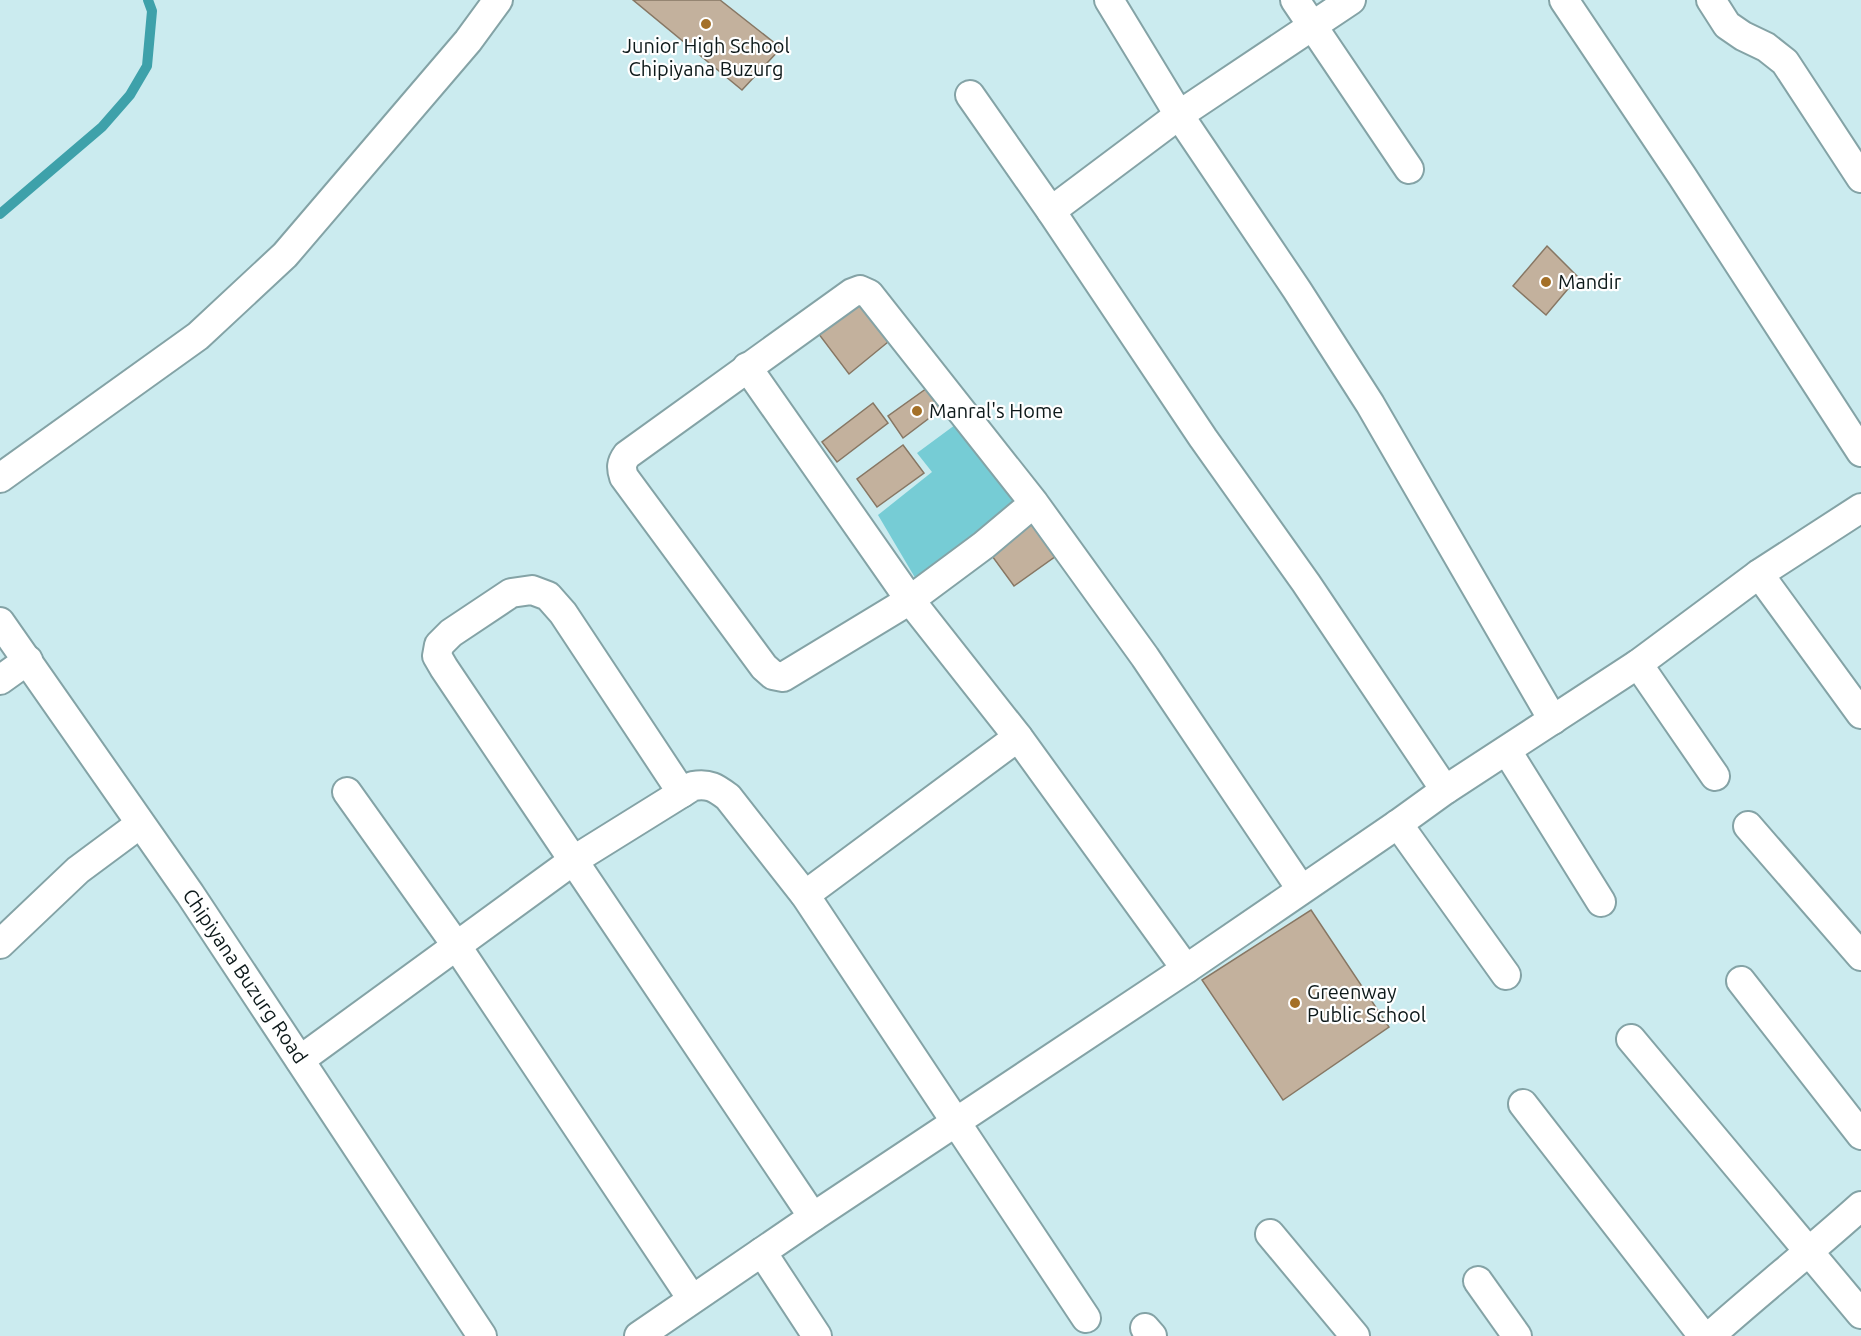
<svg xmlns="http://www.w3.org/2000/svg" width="1861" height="1336" font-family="Ubuntu,sans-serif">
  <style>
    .green { fill: #76ccd5 }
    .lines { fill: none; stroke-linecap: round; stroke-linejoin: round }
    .stream { stroke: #3ea1aa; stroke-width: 10 }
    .building { fill: #c3b19d; stroke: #877764; stroke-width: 1.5 }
    .street-casing { stroke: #84a3a6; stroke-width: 32 }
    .street { stroke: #fff; stroke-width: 28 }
    .poi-dot { fill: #a47028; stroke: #fff; stroke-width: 2 }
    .labels { text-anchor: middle; stroke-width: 4.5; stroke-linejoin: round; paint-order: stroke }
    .poi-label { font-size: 20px; fill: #0d191a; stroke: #fff; text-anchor: start }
    .street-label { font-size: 20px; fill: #0d191a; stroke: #fff }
  </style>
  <rect width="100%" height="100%" fill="#cbebef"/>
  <path class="green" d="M 959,422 L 1024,499 L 917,581 L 878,515 L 932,472 L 917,453 Z"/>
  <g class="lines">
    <path class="stream" d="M 0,214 L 102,127 L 130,95 L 147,66 L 152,11 L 148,0"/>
  </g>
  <g class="building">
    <path d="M 633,0 L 720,0 L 781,48 L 742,90 Z"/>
    <path d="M 1547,246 L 1578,277 L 1546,315 L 1513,286 Z"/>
    <path d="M 869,294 L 899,333 L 849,374 L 818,333 Z"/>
    <path d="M 930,386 L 945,406 L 903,438 L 888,416 Z"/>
    <path d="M 873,403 L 888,423 L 837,462 L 822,442 Z"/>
    <path d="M 903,445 L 924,473 L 877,507 L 857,479 Z"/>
    <path d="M 1033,509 L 1063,551 L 1014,586 L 984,545 Z"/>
    <path d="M 1311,910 L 1389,1027 L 1283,1100 L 1202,980 Z"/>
  </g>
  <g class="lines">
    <defs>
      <g id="street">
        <path d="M 1109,0 L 1179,115 L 1297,290 L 1370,404 L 1553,720"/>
        <path d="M 1295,0 L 1409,169"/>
        <path d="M 1351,0 L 1179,115 L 1051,211 L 1203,438 L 1306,583 L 1445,790"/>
        <path d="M 1564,0 L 1682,176 L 1861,452"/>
        <path d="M 1711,0 L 1727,25 L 1743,36 L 1766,47 L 1785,62 L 1861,178"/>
        <path d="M 970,95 L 1051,211"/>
        <path d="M 747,367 L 910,600 L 1018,737 L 1186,969"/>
        <path d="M 0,478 L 198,336 L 285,255 L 468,41 L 498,0"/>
        <path d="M 1034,503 L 984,545 L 910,600 L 783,677 L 773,675 L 764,667 L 624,477 C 621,468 621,463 627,455 L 852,293 L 860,290 L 869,294 L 1034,503 L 1145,657 L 1301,889"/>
        <path d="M 1759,574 L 1861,714"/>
        <path d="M 0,622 L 190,894 L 482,1336"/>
        <path d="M 1638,664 L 1715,776"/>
        <path d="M 0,680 L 28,660"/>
        <path d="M 1507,751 L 1601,902"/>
        <path d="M 347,792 L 456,945 L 692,1299"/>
        <path d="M 682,793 L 563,613 L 548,596 L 532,590 L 511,593 L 451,633 L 439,645 L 437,656 L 444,668 L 813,1217"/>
        <path d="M 1398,824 L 1506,975"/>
        <path d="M 1748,826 L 1861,956"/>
        <path d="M 805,895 L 1018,737"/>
        <path d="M 0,944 L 78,870 L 140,824"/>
        <path d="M 1741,981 L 1861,1135"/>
        <path d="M 1631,1039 L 1861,1314"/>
        <path d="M 300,1060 L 574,860 L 693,786 C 709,783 716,788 728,797 L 805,895 L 1086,1318"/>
        <path d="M 1523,1104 L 1703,1336"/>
        <path d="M 1270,1234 L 1355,1336"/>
        <path d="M 762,1252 L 817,1336"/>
        <path d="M 1478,1281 L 1517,1336"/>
        <path d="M 1145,1328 L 1152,1336"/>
        <path d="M 639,1336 L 813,1217 L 1186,969 L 1398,824 L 1445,790 L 1638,664 L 1759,574 L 1861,508"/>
        <path d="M 1710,1336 C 1759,1292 1811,1251 1861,1206"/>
      </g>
    </defs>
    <use href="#street" class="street-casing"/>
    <use href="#street" class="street"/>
  </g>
  <g class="poi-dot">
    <circle cx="706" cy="24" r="6"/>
    <circle cx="1546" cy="282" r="6"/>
    <circle cx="917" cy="411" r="6"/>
    <circle cx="1295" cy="1003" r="6"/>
  </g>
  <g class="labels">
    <g class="poi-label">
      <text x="706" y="53" text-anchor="middle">Junior High School<tspan x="706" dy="23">Chipiyana Buzurg</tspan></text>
      <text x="1558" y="289">Mandir</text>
      <text x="929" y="418">Manral's Home</text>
      <text x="1307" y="999">Greenway<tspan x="1307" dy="23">Public School</tspan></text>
    </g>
    <g class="street-label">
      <text transform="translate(245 976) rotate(56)" y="7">Chipiyana Buzurg Road</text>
    </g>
  </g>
</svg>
